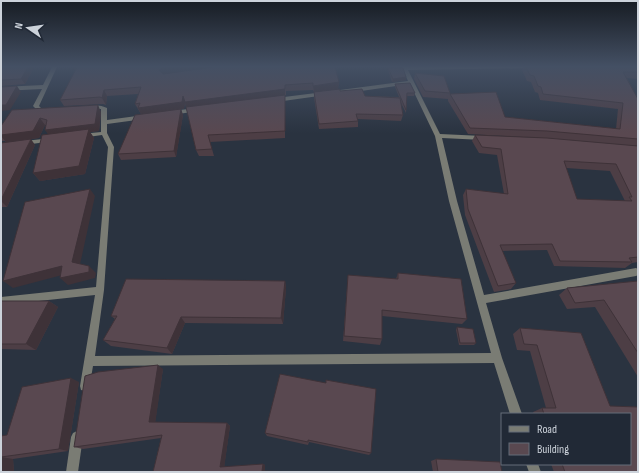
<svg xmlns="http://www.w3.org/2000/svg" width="639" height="473" font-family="'Sofia Sans Condensed',sans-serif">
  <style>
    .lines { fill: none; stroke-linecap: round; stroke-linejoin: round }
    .street { fill: #7a7c74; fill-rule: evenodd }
    .wall { fill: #4d3e45; fill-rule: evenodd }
    .shaded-wall { fill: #3e3238 }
    .building { fill: #594850; stroke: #3e3238; fill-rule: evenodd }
  </style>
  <rect width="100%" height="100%" fill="#2a3340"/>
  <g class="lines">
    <g class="street">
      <path d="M 52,67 L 57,67 L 39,106 L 41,108 L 50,110 L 50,112 L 37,110 L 33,106 L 42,89 L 1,91 L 1,87 L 43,85 Z"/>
      <path d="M 402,67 L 535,67 L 533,68 L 408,70 L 440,134 L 483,136 L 486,138 L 483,140 L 442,138 L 457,201 L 484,295 L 636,268 L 638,269 L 638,275 L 636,276 L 486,303 L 502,358 L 522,414 L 510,414 L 494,363 L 93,366 L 89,390 L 85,391 L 81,390 L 80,386 L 95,295 L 1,305 L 1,297 L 96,287 L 108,147 L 102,135 L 81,138 L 78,136 L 81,134 L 101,132 L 101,109 L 88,109 L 85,107 C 91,104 102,105 107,108 L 107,120 L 144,115 L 147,117 L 144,119 L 107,124 L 107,133 L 114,147 L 104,290 L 95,356 L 491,353 L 449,201 L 435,136 L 410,84 L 340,94 L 337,92 L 340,90 L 408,81 Z"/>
      <path d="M 324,92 L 326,93 L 326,95 L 276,102 L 273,100 L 276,98 Z"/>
      <path d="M 197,108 L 199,109 L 199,111 L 171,115 L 168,113 L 171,111 Z"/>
      <path d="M 52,138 L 55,140 L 54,141 L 24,145 L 21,143 L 24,141 Z"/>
      <path d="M 77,431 L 81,433 L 83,437 L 78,472 L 66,472 L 71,437 L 73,433 Z"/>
      <path d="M 526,464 L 538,464 L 541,472 L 529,472 Z"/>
    </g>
  </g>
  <g class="wall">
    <path d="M 1,67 L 34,67 L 25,84 L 1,86 Z"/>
    <path d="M 73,67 L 335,67 L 339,82 L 338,89 L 314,92 L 313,90 L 286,91 L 286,95 L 285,95 L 285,138 L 210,142 L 214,156 L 199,156 L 196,150 L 185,103 L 184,109 L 181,109 L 183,115 L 176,157 L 121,160 L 118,154 L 141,114 L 135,104 L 138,94 L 107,96 L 106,105 L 103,104 L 64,106 L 60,100 L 76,70 L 75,70 Z"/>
    <path d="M 524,67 L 638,67 L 638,79 L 627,78 L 638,99 L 638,146 L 543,138 L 468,134 L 448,101 L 448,99 L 423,97 L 414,79 L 415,73 L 450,93 L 450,94 L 505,117 L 616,129 L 618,109 L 540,100 L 538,93 L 535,92 L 531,82 L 527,81 L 522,70 Z"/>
    <path d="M 388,68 L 406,77 L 406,80 L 392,82 L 388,70 Z"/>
    <path d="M 395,84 L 415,93 L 414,96 L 407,96 L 406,113 L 400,101 L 403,115 L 401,121 L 358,119 L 358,127 L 319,129 L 314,98 L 314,92 L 340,91 L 365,96 L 399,97 L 395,87 Z"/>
    <path d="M 12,110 L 101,112 L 99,131 L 90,132 L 94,138 L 85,174 L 40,181 L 33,173 L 48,134 L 46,125 L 45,125 L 39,138 L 6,142 L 5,141 L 1,141 L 1,126 Z"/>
    <path d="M 475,135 L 638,146 L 638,262 L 632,263 L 625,268 L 554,266 L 547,250 L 502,251 L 516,283 L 511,289 L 494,292 L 465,215 L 463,195 L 466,189 L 504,194 L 497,155 L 479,153 L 472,141 ZM 566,168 L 610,171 L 625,201 L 577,199 Z"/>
    <path d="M 1,143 L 35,145 L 7,207 L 1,207 Z"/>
    <path d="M 398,273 L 467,319 L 462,324 L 382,316 L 382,339 L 380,345 L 343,341 L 348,275 L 396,279 Z"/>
    <path d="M 285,281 L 286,288 L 283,324 L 185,323 L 172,354 L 111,346 L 103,340 L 115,319 L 111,316 Z"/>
    <path d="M 638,281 L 638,377 L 595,307 L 567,309 L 559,295 L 567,288 Z"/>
    <path d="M 1,301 L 49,301 L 58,307 L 36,350 L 1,349 Z"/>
    <path d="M 457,327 L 476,343 L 474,345 L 459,345 L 456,330 Z"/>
    <path d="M 520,328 L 581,333 L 610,406 L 638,407 L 638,472 L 554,472 L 551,464 L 630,464 L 630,414 L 534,414 L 533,412 L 542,408 L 546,408 L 530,351 L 517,350 L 513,334 Z"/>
    <path d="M 163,369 L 155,422 L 227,423 L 230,426 L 224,467 L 263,464 L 265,465 L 265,471 L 153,472 L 161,438 L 83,449 L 74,447 Z"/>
    <path d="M 280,374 L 371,453 L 369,455 L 309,442 L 308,445 L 267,436 L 265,433 Z"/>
    <path d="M 79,382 L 68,451 L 13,459 L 14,472 L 1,472 L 1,436 L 7,435 Z"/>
    <path d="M 436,459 L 502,472 L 433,472 L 431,461 Z"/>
  </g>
  <g class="shaded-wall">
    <path d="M 28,67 L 34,67 L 25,84 L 21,79 Z"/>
    <path d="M 73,67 L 81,67 L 82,70 L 75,70 Z"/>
    <path d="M 164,67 L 220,67 L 162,77 L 159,70 Z"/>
    <path d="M 406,77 L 406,80 L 392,82 L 393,79 Z"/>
    <path d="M 339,82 L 338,89 L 314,92 L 313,86 Z"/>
    <path d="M 285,85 L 285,138 L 285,131 L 187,108 L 185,103 L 184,109 L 181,109 L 183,115 L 176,157 L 174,151 L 141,114 L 138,108 L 183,96 Z"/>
    <path d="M 17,86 L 21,92 L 10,110 L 1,111 L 1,105 Z"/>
    <path d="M 104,90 L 107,96 L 106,105 L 102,98 Z"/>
    <path d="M 98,105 L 101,112 L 99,131 L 90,132 L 94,138 L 85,174 L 40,181 L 33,173 L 50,137 L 45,130 Z"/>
    <path d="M 40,118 L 45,125 L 39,138 L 6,142 L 1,136 L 1,135 Z"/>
    <path d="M 31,139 L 35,145 L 7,207 L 1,201 L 1,200 Z"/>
    <path d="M 90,189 L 95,196 L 79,269 L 72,262 Z"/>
    <path d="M 62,266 L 70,273 L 13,288 L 3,281 Z"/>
    <path d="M 89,266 L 96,273 L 95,278 L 68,285 L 60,278 Z"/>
    <path d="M 285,281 L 286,288 L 283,324 L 281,318 Z"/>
    <path d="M 49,301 L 58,307 L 36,350 L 26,344 Z"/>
    <path d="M 181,317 L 185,323 L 172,354 L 167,348 Z"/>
    <path d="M 158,365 L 163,369 L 155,425 L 149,422 Z"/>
    <path d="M 71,378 L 79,382 L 68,451 L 59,449 Z"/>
    <path d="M 227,423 L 230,426 L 224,469 L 220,467 Z"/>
    <path d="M 1,457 L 13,459 L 14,472 L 2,472 Z"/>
    <path d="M 263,464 L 265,465 L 265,472 L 262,471 Z"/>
  </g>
  <g class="building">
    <path d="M 1,67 L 28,67 L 21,79 L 1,80 Z"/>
    <path d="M 77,67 L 166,67 L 164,67 L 159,70 L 163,74 L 214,67 L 335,67 L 339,82 L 313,86 L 313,83 L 285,85 L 285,89 L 185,102 L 183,96 L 182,102 L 138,108 L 140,103 L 135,104 L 141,87 L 104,90 L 102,98 L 100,97 L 60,100 Z"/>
    <path d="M 526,67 L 638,67 L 638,72 L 623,72 L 638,99 L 638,139 L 547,131 L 470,128 L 450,94 L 496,92 L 505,117 L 620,129 L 623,103 L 543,94 L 541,87 L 538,86 L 534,76 L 530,75 Z"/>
    <path d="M 388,68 L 403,68 L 406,77 L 393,79 Z"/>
    <path d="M 415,73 L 444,76 L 450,93 L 425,91 Z"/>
    <path d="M 410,83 L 415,93 L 407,93 L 406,110 L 395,84 Z"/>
    <path d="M 17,86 L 6,105 L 1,105 L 1,87 Z"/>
    <path d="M 340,89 L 340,91 L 362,89 L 365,96 L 400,98 L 403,115 L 356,114 L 358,121 L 319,124 L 314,92 Z"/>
    <path d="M 285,95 L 285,131 L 208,135 L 212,149 L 196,150 L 186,107 Z"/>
    <path d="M 98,105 L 95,124 L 45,130 L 47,120 L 40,118 L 33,131 L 1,135 L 1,126 L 12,110 Z"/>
    <path d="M 181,109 L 174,151 L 118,154 L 135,115 Z"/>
    <path d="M 89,129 L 79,166 L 33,173 L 42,135 Z"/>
    <path d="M 475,135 L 547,138 L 638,146 L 638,257 L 629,258 L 632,262 L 560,261 L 552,244 L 500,245 L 516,283 L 498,286 L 468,209 L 466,189 L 508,194 L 501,149 L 482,147 ZM 564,161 L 616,164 L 632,197 L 629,197 L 632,201 L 577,199 Z"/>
    <path d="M 31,139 L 1,200 L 1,143 Z"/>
    <path d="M 90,189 L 72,262 L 89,266 L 89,272 L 60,278 L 62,266 L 3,281 L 25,202 Z"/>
    <path d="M 398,273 L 461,279 L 467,319 L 382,310 L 382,339 L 344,336 L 348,275 L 398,279 Z"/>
    <path d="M 126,279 L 285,281 L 281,318 L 181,317 L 167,348 L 103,340 L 117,316 L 111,316 Z"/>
    <path d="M 638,281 L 638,353 L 604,300 L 575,303 L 567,288 Z"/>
    <path d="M 1,301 L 49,301 L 26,344 L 1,344 Z"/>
    <path d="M 457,327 L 473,329 L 476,343 L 460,343 Z"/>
    <path d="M 520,328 L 581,333 L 610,406 L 638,407 L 638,472 L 565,472 L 562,464 L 630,464 L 630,414 L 544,414 L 542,408 L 556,408 L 537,345 L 524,344 Z"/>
    <path d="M 158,365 L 149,422 L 227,423 L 220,467 L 263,464 L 262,471 L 303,472 L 86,472 L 153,472 L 162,435 L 74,447 L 85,376 L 98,372 Z"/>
    <path d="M 280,374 L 326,383 L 326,380 L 376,389 L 371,453 L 308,440 L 308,442 L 265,433 Z"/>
    <path d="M 71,378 L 59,449 L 1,457 L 2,472 L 1,472 L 1,436 L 7,435 L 22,387 Z"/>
    <path d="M 436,459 L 500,462 L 502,472 L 438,472 Z"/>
  </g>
  <linearGradient id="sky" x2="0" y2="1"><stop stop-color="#171c23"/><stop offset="0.5" stop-color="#445064"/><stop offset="1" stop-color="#445064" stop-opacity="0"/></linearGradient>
  <rect width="639" height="133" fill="url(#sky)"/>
  <rect width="639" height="473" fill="none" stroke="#ccd2da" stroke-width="4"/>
  <rect x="501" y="413" width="130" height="52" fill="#212936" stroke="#656d78"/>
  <rect x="509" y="426" width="20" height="6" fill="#7a7c74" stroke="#656d78"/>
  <text x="537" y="433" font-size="12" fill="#ccd2da">Road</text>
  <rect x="509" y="443" width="20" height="12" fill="#594850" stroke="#656d78"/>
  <text x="537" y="453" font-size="12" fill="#ccd2da">Building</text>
  <g transform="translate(28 28) rotate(283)" stroke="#212936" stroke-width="3" paint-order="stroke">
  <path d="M0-3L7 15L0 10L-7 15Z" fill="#ccd2da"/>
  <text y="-6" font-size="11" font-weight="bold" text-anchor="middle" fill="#ccd2da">N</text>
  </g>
</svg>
